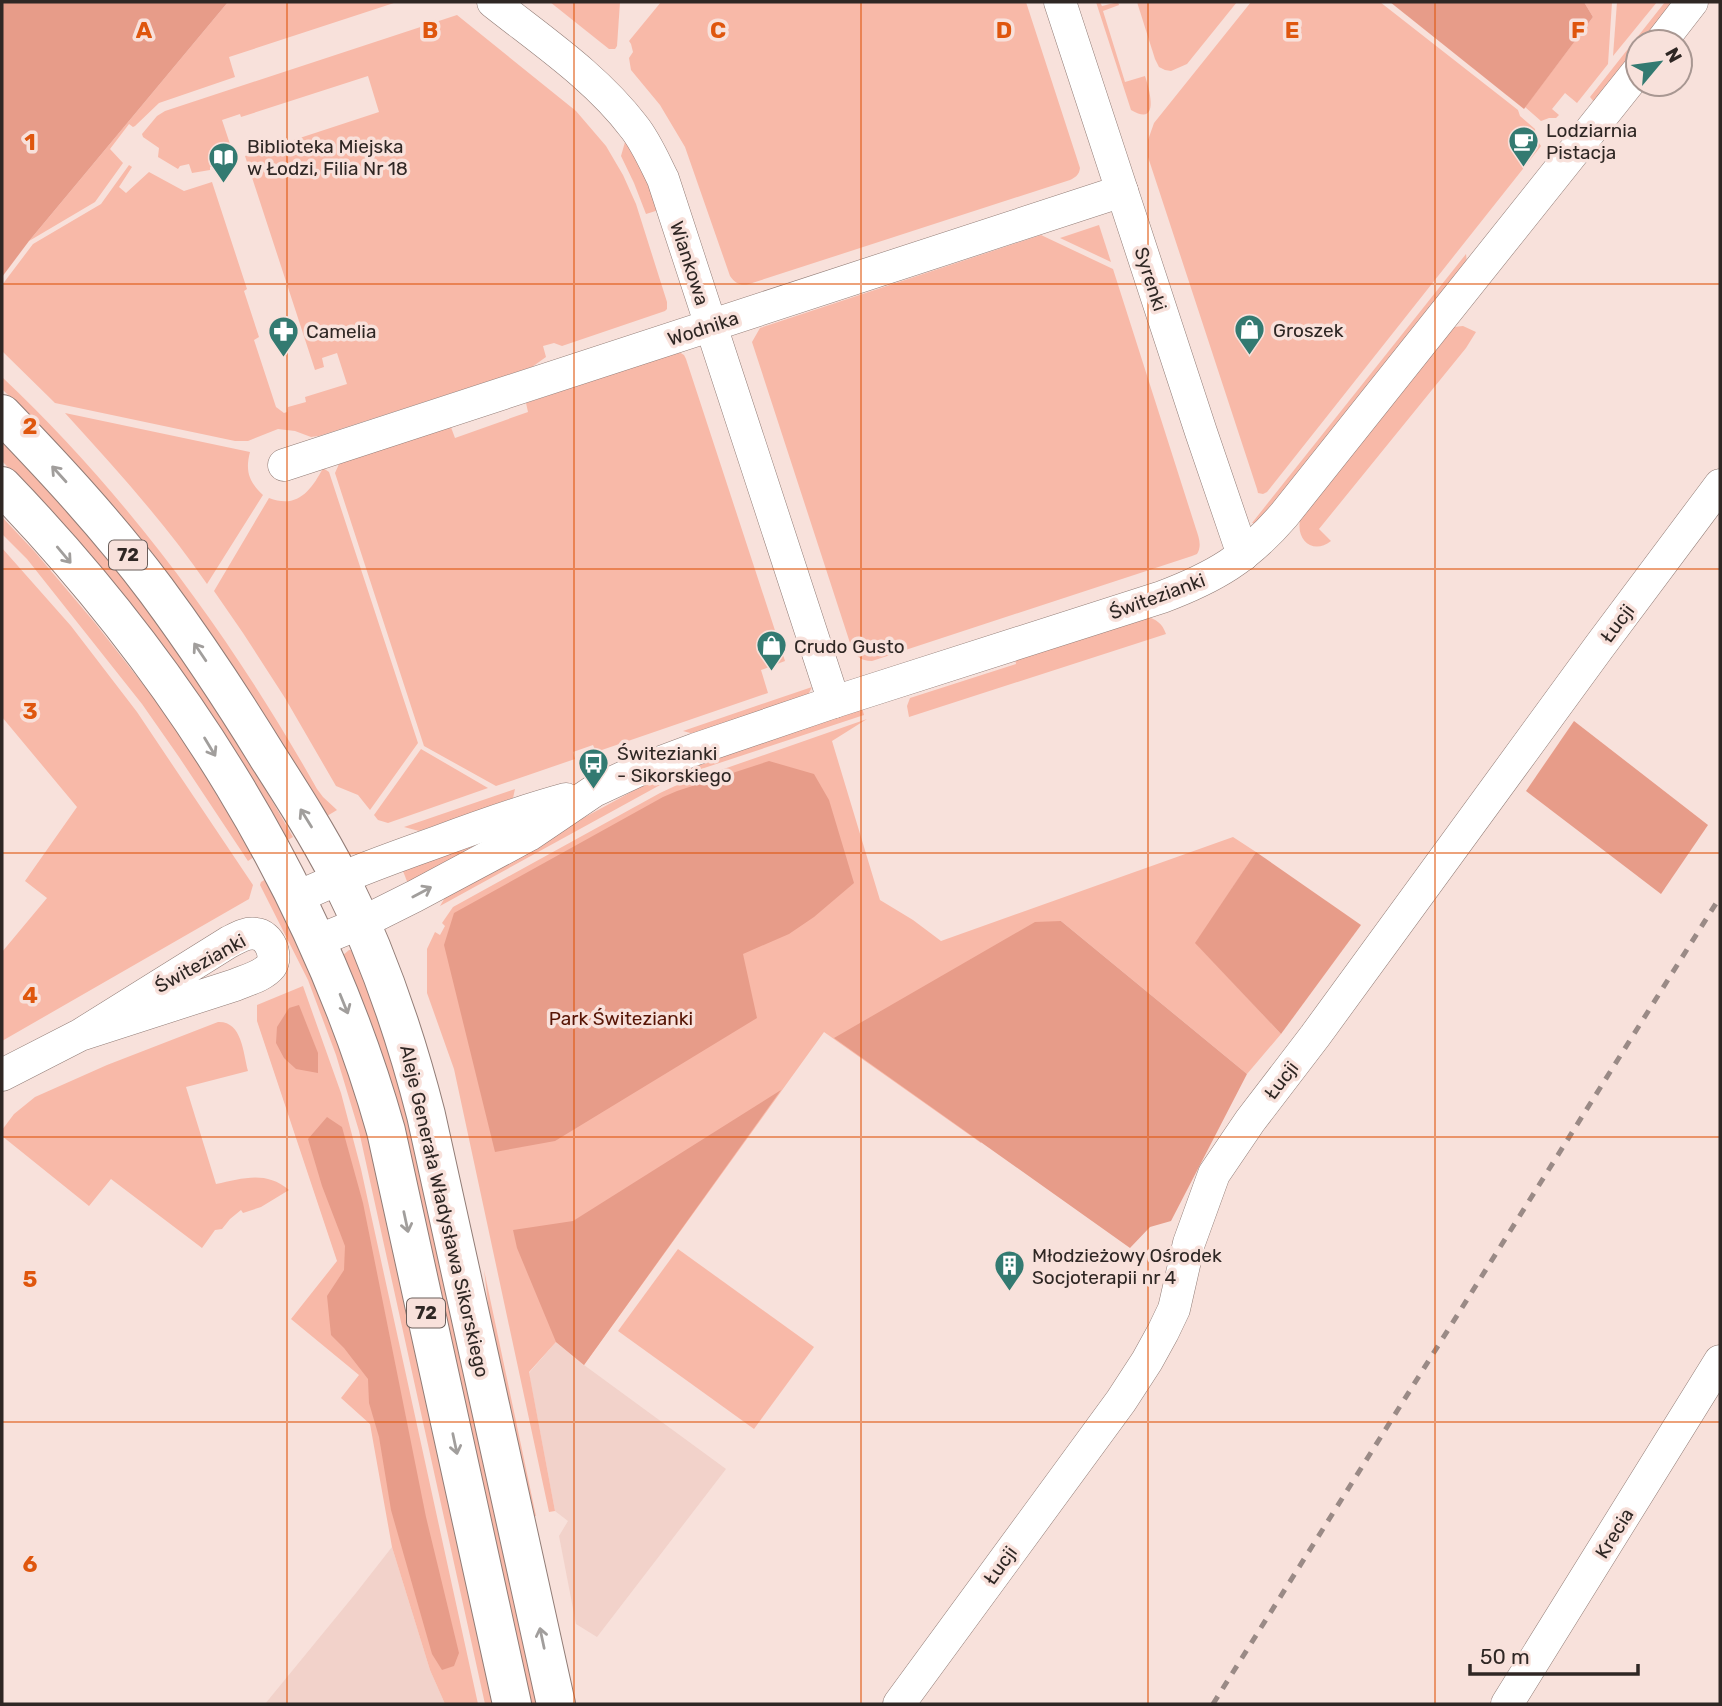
<svg xmlns="http://www.w3.org/2000/svg" width="1722" height="1706" font-family="Rubik,sans-serif">
  <style>
    .built { fill: #f2d2ca }
    .green { fill: #f8b9a8 }
    .forest { fill: #e79c89 }
    .lines { fill: none; stroke-linecap: round; stroke-linejoin: round }
    .minor-casing { stroke: #917c76; stroke-width: 33 }
    .major-casing { stroke: #917c76; stroke-width: 40 }
    .minor { stroke: #fff; stroke-width: 32 }
    .major { stroke: #fff; stroke-width: 38 }
    .rail { stroke: #9a8a86; stroke-width: 5; stroke-dasharray: 9 9; stroke-linecap: butt }
    .oneway { stroke: #a19e9c }
    .grid { fill: none; stroke: #df560d; stroke-width: 2; stroke-opacity: 0.55 }
    .labels { text-anchor: middle; stroke-width: 7; stroke-linejoin: round; paint-order: stroke }
    .shield { fill: #f8e1db; stroke: #6b5f5b; stroke-width: 2 }
    .shield-label { font-size: 18px; font-weight: bold; fill: #2f2724 }
    .poi-label { font-size: 19px; fill: #2f2724; stroke: #f8e1db; text-anchor: start }
    .street-label { font-size: 19px; fill: #2f2724; stroke: #f8e1db }
    .park-label { font-size: 19px; fill: #561404; stroke: #f8e1db }
    .grid-label { font-size: 23px; text-anchor: middle; font-weight: bold; fill: #df560d; stroke: #f8e1db; stroke-width: 7; stroke-linejoin: round; paint-order: stroke }
  </style>
  <rect width="100%" height="100%" fill="#f8e1db"/>
  <g class="built">
    <path d="M 556,1342 L 584,1365 L 726,1469 L 597,1637 L 576,1624 L 559,1536 L 568,1521 L 555,1511 L 529,1373 Z"/>
    <path d="M 392,1547 L 430,1670 L 445,1704 L 265,1704 L 356,1593 Z"/>
  </g>
  <g class="green">
    <path d="M 228,2 L 397,2 L 229,57 L 235,77 L 159,103 L 135,126 L 133,127 L 129,124 L 110,149 L 123,163 L 95,202 L 29,241 Z"/>
    <path d="M 550,2 L 620,2 L 617,46 L 615,49 L 609,49 Z"/>
    <path d="M 661,2 L 1026,2 L 1080,168 C 1079,175 1076,177 1070,180 L 749,284 C 740,286 735,283 730,276 L 685,147 L 660,105 L 631,70 L 629,58 L 633,52 L 631,44 L 629,41 Z"/>
    <path d="M 1096,2 L 1100,2 L 1102,6 L 1118,2 L 1119,5 L 1103,11 L 1125,82 L 1145,76 C 1149,88 1161,128 1131,110 Z"/>
    <path d="M 1137,2 L 1237,2 L 1187,64 L 1171,71 L 1165,70 L 1159,67 L 1155,59 Z"/>
    <path d="M 1251,2 L 1380,2 L 1518,110 L 1520,116 L 1535,129 L 1536,139 L 1541,146 L 1267,492 L 1263,494 L 1258,493 L 1257,489 L 1148,157 L 1148,140 L 1154,123 Z"/>
    <path d="M 1584,2 L 1612,2 L 1608,64 L 1577,103 L 1565,93 L 1552,109 L 1559,115 L 1556,118 L 1549,118 L 1541,121 L 1525,107 L 1593,17 Z"/>
    <path d="M 1617,2 L 1657,2 L 1613,56 Z"/>
    <path d="M 1665,2 L 1675,2 L 1643,42 L 1638,42 L 1638,49 L 1595,103 L 1590,97 Z"/>
    <path d="M 457,15 L 576,111 L 606,146 L 623,175 L 636,204 L 667,302 L 667,309 L 665,311 L 562,346 L 554,343 L 543,346 L 546,357 L 532,367 L 319,436 L 311,437 L 295,431 L 278,429 L 248,441 L 235,441 L 55,403 L 2,351 L 2,285 L 33,244 L 101,204 L 129,165 L 132,167 L 119,187 L 126,193 L 149,172 L 184,191 L 212,182 L 247,289 L 244,291 L 259,337 L 254,340 L 276,407 L 284,413 L 287,412 L 288,407 L 306,402 L 305,397 L 347,384 L 337,353 L 322,358 L 324,367 L 315,370 L 245,156 L 379,112 L 368,76 L 241,117 L 240,114 L 222,120 L 235,159 L 210,167 L 210,170 L 192,173 L 189,164 L 180,166 L 178,169 L 158,157 L 159,148 L 143,137 L 142,134 L 157,116 L 165,111 Z"/>
    <path d="M 627,135 L 662,209 L 646,214 L 634,183 L 621,156 Z"/>
    <path d="M 1099,225 L 1111,262 L 1060,238 Z"/>
    <path d="M 1041,235 L 1113,269 L 1196,529 C 1199,538 1202,546 1197,554 L 1192,556 L 872,661 C 860,661 856,656 851,646 L 752,342 L 760,328 Z"/>
    <path d="M 1466,254 L 1467,263 L 1279,499 L 1256,523 L 1252,523 Z"/>
    <path d="M 1463,326 L 1476,332 L 1466,348 L 1319,529 L 1331,541 C 1312,556 1294,538 1301,517 L 1454,327 Z"/>
    <path d="M 679,352 L 684,355 L 686,359 L 785,661 L 761,670 L 768,693 L 596,752 L 593,745 L 573,752 L 575,759 L 496,786 L 424,746 L 335,473 L 339,464 L 440,430 L 449,422 L 455,438 L 528,412 L 526,403 Z"/>
    <path d="M 2,377 C 128,496 232,638 317,789 L 323,797 L 337,810 L 327,816 L 26,413 L 2,389 Z"/>
    <path d="M 65,413 L 250,452 C 245,471 249,482 263,495 L 207,584 C 165,523 115,468 65,413 Z"/>
    <path d="M 2,440 L 89,535 L 142,601 L 234,735 L 293,837 L 286,841 L 42,503 L 2,461 Z"/>
    <path d="M 323,468 L 329,472 L 418,743 L 370,810 L 358,795 L 336,786 L 285,698 L 243,633 L 214,591 L 269,498 C 297,509 311,491 323,468 Z"/>
    <path d="M 2,517 L 35,552 L 95,623 L 153,697 L 190,750 L 254,857 L 248,861 L 179,757 L 142,704 L 27,559 L 2,534 Z"/>
    <path d="M 2,548 L 71,626 L 137,712 L 253,885 L 249,899 L 2,1041 L 2,952 L 47,898 L 25,881 L 77,807 L 2,717 Z"/>
    <path d="M 1146,616 C 1157,620 1162,623 1166,634 L 909,717 L 907,706 L 910,698 L 1016,664 L 1015,658 Z"/>
    <path d="M 812,687 L 808,695 L 694,734 L 683,731 Z"/>
    <path d="M 862,708 L 864,715 L 671,779 L 440,906 L 449,891 L 655,779 Z"/>
    <path d="M 867,719 L 832,741 L 880,900 L 913,920 L 941,941 L 1233,837 L 1256,852 L 1196,943 L 1281,1034 L 1247,1074 L 1061,921 L 981,1143 L 824,1032 L 584,1365 L 556,1342 L 529,1372 L 555,1511 L 549,1512 L 454,1069 L 427,993 L 427,949 L 435,932 L 440,935 L 445,926 L 442,923 L 453,907 L 660,793 L 675,786 Z"/>
    <path d="M 421,749 L 488,788 L 388,823 L 378,820 L 374,815 Z"/>
    <path d="M 515,789 L 513,798 L 419,831 L 404,827 Z"/>
    <path d="M 520,823 L 408,884 L 403,871 Z"/>
    <path d="M 266,879 L 291,924 L 370,1128 L 498,1704 L 485,1704 L 359,1131 L 336,1055 L 308,980 L 260,885 L 261,882 Z"/>
    <path d="M 349,950 L 354,950 L 389,1033 L 543,1704 L 527,1704 L 342,956 Z"/>
    <path d="M 303,986 L 341,1093 L 361,1169 L 478,1704 L 445,1704 L 430,1670 L 392,1547 L 370,1424 L 341,1398 L 359,1375 L 291,1319 L 337,1261 L 257,1021 L 257,1005 Z"/>
    <path d="M 218,1022 C 242,1021 243,1052 248,1071 L 186,1087 L 216,1184 C 242,1179 265,1170 289,1190 L 261,1207 L 243,1213 L 241,1210 L 230,1219 L 222,1229 L 215,1230 L 202,1248 L 111,1179 L 89,1206 L 2,1136 L 2,1130 L 14,1114 L 35,1097 L 107,1065 Z"/>
    <path d="M 678,1249 L 814,1347 L 754,1429 L 618,1331 Z"/>
    <path d="M 484,1270 L 536,1516 L 531,1517 L 491,1328 Z"/>
  </g>
  <g class="forest">
    <path d="M 2,2 L 228,2 L 29,241 L 2,277 Z"/>
    <path d="M 1390,2 L 1584,2 L 1593,17 L 1524,109 Z"/>
    <path d="M 1574,721 L 1708,825 L 1661,894 L 1526,791 Z"/>
    <path d="M 769,761 L 814,774 L 829,800 L 854,883 L 814,917 L 789,934 L 743,954 L 757,1018 L 555,1141 L 495,1152 L 444,945 L 454,913 L 663,797 L 677,791 Z"/>
    <path d="M 1256,852 L 1361,925 L 1281,1034 L 1195,943 Z"/>
    <path d="M 1061,921 L 1247,1074 L 1171,1221 L 1150,1227 L 1130,1248 L 834,1038 L 1035,922 Z"/>
    <path d="M 299,1005 L 318,1053 L 318,1073 L 296,1069 L 284,1058 L 276,1043 L 277,1027 L 289,1008 Z"/>
    <path d="M 781,1090 L 584,1365 L 556,1342 L 517,1248 L 513,1230 L 573,1221 Z"/>
    <path d="M 327,1117 L 342,1127 L 363,1203 L 426,1517 L 459,1653 L 454,1666 L 442,1670 L 432,1654 L 391,1510 L 379,1437 L 369,1403 L 368,1379 L 344,1348 L 331,1335 L 327,1296 L 344,1270 L 345,1246 L 322,1186 L 308,1139 Z"/>
  </g>
  <g class="lines">
    <defs>
      <g id="minor">
        <path d="M 493,2 C 542,41 596,77 634,127 C 646,142 654,161 663,179 L 834,702"/>
        <path d="M 1060,2 L 1201,432 L 1243,555"/>
        <path d="M 1661,42 L 1692,2"/>
        <path d="M 284,465 L 1122,191"/>
        <path d="M 296,898 C 342,876 389,859 437,842 C 480,826 522,811 566,799"/>
        <path d="M 317,941 L 361,923 L 415,896 L 529,835 L 594,791 L 637,771 L 696,749 L 834,702 L 1162,597 C 1215,577 1247,558 1284,515 L 1638,71"/>
        <path d="M 2,1075 L 80,1035 L 229,942 C 237,938 247,932 256,934 C 269,935 278,955 271,966 C 263,976 247,980 235,985 L 80,1035"/>
        <path d="M 899,1704 L 1121,1401 L 1147,1361 L 1163,1332 L 1174,1309 L 1189,1243 L 1214,1174 L 1250,1121 L 1315,1036 L 1599,647 L 1720,485"/>
        <path d="M 1507,1704 L 1720,1361"/>
      </g>
      <g id="major">
        <path d="M 2,414 C 56,470 109,527 156,590 C 196,644 233,700 268,757 C 293,796 318,835 339,876 C 377,952 405,1033 426,1115 L 556,1704"/>
        <path d="M 2,486 C 177,667 317,887 386,1131 L 512,1704"/>
      </g>
    </defs>
    <use href="#minor" class="minor-casing"/>
    <use href="#major" class="major-casing"/>
    <use href="#minor" class="minor"/>
    <use href="#major" class="major"/>
    <path class="rail" d="M 1213,1704 L 1720,897"/>
  </g>
  <defs><path id="oneway-shaft" d="M-6 0H5M1.5-3L5.5 0L1.5 3" fill="none" stroke-width="1.6" stroke-linecap="round" stroke-linejoin="round" transform="scale(1.75)"/></defs>
  <g class="oneway">
    <use href="#oneway-shaft" transform="translate(59 474) rotate(-132)"/>
    <use href="#oneway-shaft" transform="translate(64 555) rotate(50)"/>
    <use href="#oneway-shaft" transform="translate(200 652) rotate(-124)"/>
    <use href="#oneway-shaft" transform="translate(210 747) rotate(59)"/>
    <use href="#oneway-shaft" transform="translate(306 818) rotate(-122)"/>
    <use href="#oneway-shaft" transform="translate(422 892) rotate(-28)"/>
    <use href="#oneway-shaft" transform="translate(344 1004) rotate(68)"/>
    <use href="#oneway-shaft" transform="translate(406 1222) rotate(78)"/>
    <use href="#oneway-shaft" transform="translate(455 1444) rotate(78)"/>
    <use href="#oneway-shaft" transform="translate(542 1638) rotate(-102)"/>
  </g>
  <path class="grid" d="M 287,2 L 287,1704M 574,2 L 574,1704M 861,2 L 861,1704M 1148,2 L 1148,1704M 1435,2 L 1435,1704M 2,284 L 1720,284M 2,569 L 1720,569M 2,853 L 1720,853M 2,1137 L 1720,1137M 2,1422 L 1720,1422"/>
  <defs>
    <symbol id="cafe-pin" viewBox="-11 -11 22 30"><path d="M0 17L-7.5 6A9.5 9.5 0 1 1 7.5 6Z" fill="#337a71" stroke="#f8e1db"/><path d="M-5.5-4.5H6V0H3Q3 3.5 0 3.5H-2.5Q-5.5 3.5-5.5 0ZM3-3.2v2h1.7v-2ZM-6 4.5H4V6H-6Z" fill="#fff"/></symbol>
    <symbol id="library-pin" viewBox="-11 -11 22 30"><path d="M0 17L-7.5 6A9.5 9.5 0 1 1 7.5 6Z" fill="#337a71" stroke="#f8e1db"/><path d="M-6-4Q-3-5.5-.7-3.5V5Q-3 3-6 4ZM6-4Q3-5.5 .7-3.5V5Q3 3 6 4Z" fill="#fff"/></symbol>
    <symbol id="shop-pin" viewBox="-11 -11 22 30"><path d="M0 17L-7.5 6A9.5 9.5 0 1 1 7.5 6Z" fill="#337a71" stroke="#f8e1db"/><path d="M-5-2.5h2.3a2.7 3.5 0 0 1 5.4 0H5L5.5 6h-11ZM-1.5-2.5h3a1.5 2.3 0 0 0-3 0Z" fill="#fff"/></symbol>
    <symbol id="pharmacy-pin" viewBox="-11 -11 22 30"><path d="M0 17L-7.5 6A9.5 9.5 0 1 1 7.5 6Z" fill="#337a71" stroke="#f8e1db"/><path d="M-2-6h4v4h4v4h-4v4h-4v-4h-4v-4h4Z" fill="#fff"/></symbol>
    <symbol id="bus-pin" viewBox="-11 -11 22 30"><path d="M0 17L-7.5 6A9.5 9.5 0 1 1 7.5 6Z" fill="#337a71" stroke="#f8e1db"/><path d="M-5-6H5V4H4V6H2V4H-2V6H-4V4H-5ZM-3.5-4V0h7V-4ZM-3.5 1.2v1.5H-2V1.2ZM2 1.2v1.5H3.5V1.2Z" fill="#fff"/></symbol>
    <symbol id="building-pin" viewBox="-11 -11 22 30"><path d="M0 17L-7.5 6A9.5 9.5 0 1 1 7.5 6Z" fill="#337a71" stroke="#f8e1db"/><path d="M-4-6H4V6H1V3H-1V6H-4ZM-2.5-4.3h1.7v1.8h-1.7ZM.8-4.3h1.7v1.8H.8ZM-2.5-1h1.7V.8h-1.7ZM.8-1h1.7V.8H.8Z" fill="#fff"/></symbol>
  </defs>
  <g fill-rule="evenodd">
    <use href="#cafe-pin" x="1506" y="124" width="35" height="47"/>
    <use href="#library-pin" x="206" y="140" width="35" height="47"/>
    <use href="#shop-pin" x="1232" y="312" width="35" height="47"/>
    <use href="#pharmacy-pin" x="266" y="314" width="35" height="47"/>
    <use href="#shop-pin" x="754" y="628" width="35" height="47"/>
    <use href="#bus-pin" x="576" y="746" width="35" height="47"/>
    <use href="#building-pin" x="992" y="1248" width="35" height="47"/>
  </g>
  <g class="labels">
    <g class="shield">
      <rect x="109" y="540.5" width="38" height="29" rx="5"/>
      <rect x="407" y="1298.5" width="38" height="29" rx="5"/>
    </g>
    <g class="shield-label">
      <text x="128" y="561">72</text>
      <text x="426" y="1319">72</text>
    </g>
    <g class="poi-label">
      <text x="1546" y="137">Lodziarnia<tspan x="1546" dy="22">Pistacja</tspan></text>
      <text x="247" y="153">Biblioteka Miejska<tspan x="247" dy="22">w Łodzi, Filia Nr 18</tspan></text>
      <text x="1273" y="337">Groszek</text>
      <text x="306" y="338">Camelia</text>
      <text x="794" y="653">Crudo Gusto</text>
      <text x="617" y="760">Świtezianki<tspan x="617" dy="22">- Sikorskiego</tspan></text>
      <text x="1032" y="1262">Młodzieżowy Ośrodek<tspan x="1032" dy="22">Socjoterapii nr 4</tspan></text>
    </g>
    <g class="street-label">
      <text transform="translate(690 263) rotate(72)" y="7">Wiankowa</text>
      <text transform="translate(1151 279) rotate(72)" y="7">Syrenki</text>
      <text transform="translate(703 328) rotate(-18)" y="7">Wodnika</text>
      <text transform="translate(1157 596) rotate(-20)" y="7">Świtezianki</text>
      <text transform="translate(1617 623) rotate(-53)" y="7">Łucji</text>
      <text transform="translate(200 963) rotate(-29)" y="7">Świtezianki</text>
      <text transform="translate(1281 1080) rotate(-52)" y="7">Łucji</text>
      <text transform="translate(445 1211) rotate(77)" y="7">Aleje Generała Władysława Sikorskiego</text>
      <text transform="translate(1614 1533) rotate(-58)" y="7">Krecia</text>
      <text transform="translate(1000 1565) rotate(-54)" y="7">Łucji</text>
    </g>
    <g class="park-label">
      <text x="621" y="1025">Park Świtezianki</text>
    </g>
  </g>
  <g class="grid-label">
    <text x="144" y="38">A</text>
    <text x="430" y="38">B</text>
    <text x="718" y="38">C</text>
    <text x="1004" y="38">D</text>
    <text x="1292" y="38">E</text>
    <text x="1578" y="38">F</text>
    <text x="30" y="150">1</text>
    <text x="30" y="434">2</text>
    <text x="30" y="719">3</text>
    <text x="30" y="1003">4</text>
    <text x="30" y="1287">5</text>
    <text x="30" y="1572">6</text>
  </g>
  <rect width="1722" height="1706" fill="none" stroke="#2f2724" stroke-width="7"/>
  <g transform="translate(1659 63) rotate(61)"><circle r="33" fill="#f8e1db" stroke="#a89792" stroke-width="2"/>
  <path d="M0-5L12 26L0 18L-12 26Z" fill="#337a71"/>
  <text y="-10" font-size="19" font-weight="bold" text-anchor="middle" fill="#2f2724">N</text>
  </g>
  <path d="M1470 1664v10h168v-10" fill="none" stroke="#2f2724" stroke-width="3.5"/>
  <text x="1480" y="1664" font-size="21" fill="#2f2724" stroke="#f8e1db" stroke-width="5" paint-order="stroke">50 m</text>
</svg>
